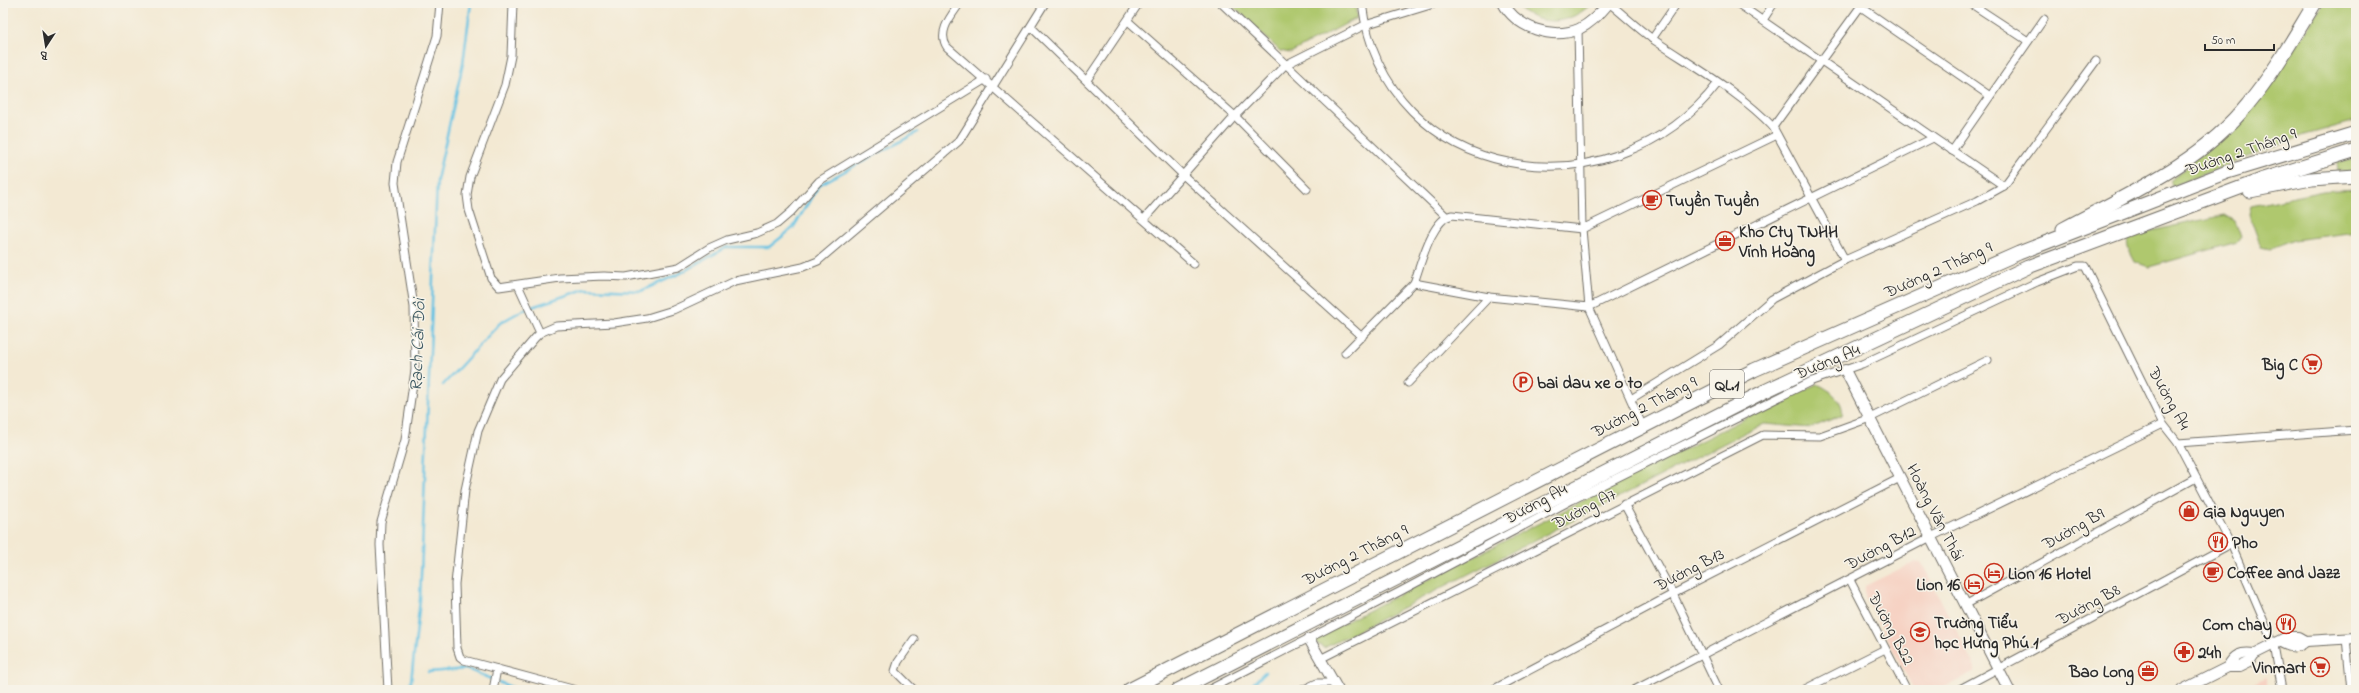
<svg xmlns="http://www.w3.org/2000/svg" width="2359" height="693" font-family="'Indie Flower',sans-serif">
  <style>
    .built { fill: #f6d2c3 }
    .green { fill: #afc86e; stroke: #6d7a4c }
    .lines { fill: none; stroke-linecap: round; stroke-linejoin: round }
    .stream { stroke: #65c2e3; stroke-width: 2.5 }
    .street-casing { stroke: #716e66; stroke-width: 9 }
    .secondary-casing { stroke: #716e66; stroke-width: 12 }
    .highway-casing { stroke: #716e66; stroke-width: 15 }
    .street { stroke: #fff; stroke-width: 7 }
    .secondary { stroke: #fff; stroke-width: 10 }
    .highway { stroke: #fff; stroke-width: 13 }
    .labels { text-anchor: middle; stroke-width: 3; stroke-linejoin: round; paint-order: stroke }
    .shield { fill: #f7f3e8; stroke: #686764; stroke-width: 1 }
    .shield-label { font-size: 16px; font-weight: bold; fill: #2b2b2b }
    .street-label { font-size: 17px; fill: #2b2b2b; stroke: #f7f3e8 }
    .poi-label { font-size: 17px; font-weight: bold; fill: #2b2b2b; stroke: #f7f3e8; text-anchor: start }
    .water-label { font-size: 18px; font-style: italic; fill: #3c5862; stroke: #f7f3e8 }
  </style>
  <rect width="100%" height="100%" fill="#f7f3e8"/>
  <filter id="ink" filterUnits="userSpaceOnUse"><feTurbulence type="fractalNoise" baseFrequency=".025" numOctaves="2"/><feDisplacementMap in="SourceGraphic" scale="8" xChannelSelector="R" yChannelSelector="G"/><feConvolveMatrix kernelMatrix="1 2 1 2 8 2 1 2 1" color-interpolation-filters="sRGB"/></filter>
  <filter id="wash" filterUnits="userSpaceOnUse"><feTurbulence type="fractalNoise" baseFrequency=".012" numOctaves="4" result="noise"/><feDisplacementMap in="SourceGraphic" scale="16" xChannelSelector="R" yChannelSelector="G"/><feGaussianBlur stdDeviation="0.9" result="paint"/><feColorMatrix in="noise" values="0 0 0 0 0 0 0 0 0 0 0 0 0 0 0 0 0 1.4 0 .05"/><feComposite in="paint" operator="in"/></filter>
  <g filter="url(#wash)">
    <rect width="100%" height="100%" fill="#f3e9d3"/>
    <g class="built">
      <path d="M 1914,562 L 1922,563 L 1975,667 L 1973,673 L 1939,690 L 1914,690 L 1865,596 L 1865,586 Z"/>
      <path d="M 2267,677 L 2267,690 L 2239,690 Z"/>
    </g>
    <g class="green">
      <path d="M 1230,3 L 1355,3 L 1357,18 L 1290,53 L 1280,51 Z"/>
      <path d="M 1515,3 L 1592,3 C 1571,25 1536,29 1515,3 Z"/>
      <path d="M 2324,3 L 2356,3 L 2356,121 L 2305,135 L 2173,186 L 2170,181 L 2225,133 L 2288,59 Z"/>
      <path d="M 2356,159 L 2356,171 L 2338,171 L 2337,163 Z"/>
      <path d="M 2356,189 L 2356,232 L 2294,240 L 2270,249 L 2261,247 L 2249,214 L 2251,206 L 2323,191 Z"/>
      <path d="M 2225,215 L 2235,221 L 2241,237 L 2237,242 L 2149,267 L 2135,262 C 2131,253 2122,243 2132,235 Z"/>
      <path d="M 1817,384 C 1829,389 1845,401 1842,415 L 1811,428 L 1764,424 L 1756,427 L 1324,648 L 1315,642 L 1316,637 L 1775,403 Z"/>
    </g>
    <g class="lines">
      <g class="stream">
        <path d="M 443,385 L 500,323 L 523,310 L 585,289 L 641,291 L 681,273 L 727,247 L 769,247 L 793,228 L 819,185 L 918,132"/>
        <path d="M 428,672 L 467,669 L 518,690"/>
        <path d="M 410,690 L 420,600 L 437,180 L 463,63 L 471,3"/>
        <path d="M 1247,690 L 1265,672"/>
      </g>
    </g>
  </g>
  <g filter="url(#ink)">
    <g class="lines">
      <defs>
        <g id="street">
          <path d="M 513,3 L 511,56 L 505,85 L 470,177 L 467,195 L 469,210 L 491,278 L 499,287 L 560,278 L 604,276 L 626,277 L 679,267 L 709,248 L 727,240 L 757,233 L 777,224 L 791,212 L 819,181 L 986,79"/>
          <path d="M 960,3 C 951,16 937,32 947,47 L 1194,264"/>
          <path d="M 1221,3 L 1446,216"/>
          <path d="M 1362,3 C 1384,184 1613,220 1718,83"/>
          <path d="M 1609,3 C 1624,15 1638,29 1654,40 C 1694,67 1740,92 1773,127 L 1845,260"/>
          <path d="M 1737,3 L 2004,186"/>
          <path d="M 1970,3 L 2028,41"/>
          <path d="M 1861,7 L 1990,96"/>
          <path d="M 1763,20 L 1774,3"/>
          <path d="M 1128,21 L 1235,116 L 1307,189"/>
          <path d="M 1031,27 L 1183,175 L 1362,337"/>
          <path d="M 1578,29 L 1582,229 L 1589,307 L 1643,427"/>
          <path d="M 1652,39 L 1677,3"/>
          <path d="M 1087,80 L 1139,3"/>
          <path d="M 1773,127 L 1863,3"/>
          <path d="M 1777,135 L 1582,229 L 1452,215 C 1431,220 1421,264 1414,283 L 1489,297 L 1589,307 L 1933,138"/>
          <path d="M 1952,151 L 2044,19"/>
          <path d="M 1144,219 L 1235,116 L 1285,65 L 1365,25 L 1437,3"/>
          <path d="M 518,285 L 540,333"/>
          <path d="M 1345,353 L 1414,283"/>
          <path d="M 1408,383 L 1489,297"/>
          <path d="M 1631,399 L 1719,345 L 1772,299 L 1845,260 L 1977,201 L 2004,186 L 2096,61"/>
          <path d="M 2178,443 L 2356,430"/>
          <path d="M 1624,504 L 1673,594 L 1719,690"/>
          <path d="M 1850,580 L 1907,690"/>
          <path d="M 1965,605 L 2196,478"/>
          <path d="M 2346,638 L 2351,690"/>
          <path d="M 1320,659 L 1763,435 L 1820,436 L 1870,418 L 1988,360"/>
          <path d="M 388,690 L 380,545 L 381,522 L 405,440 L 415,370 L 414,307 L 395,183 L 397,162 L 437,36 L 440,3"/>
          <path d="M 493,690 L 497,669"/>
          <path d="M 576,690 L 464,660 L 460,657 L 457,648 L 455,584 L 465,490 L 478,431 L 500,379 L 535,338 L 540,333 L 556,326 L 614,323 L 647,318 L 673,310 L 735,281 L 803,267 L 818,261 L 959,141 L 1045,3"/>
          <path d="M 914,690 L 895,671 L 898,662 L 914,639"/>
          <path d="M 1208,690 L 1399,592 L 1572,500 L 1812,381 L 1862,364 L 2037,282 L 2078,266 L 2085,266 L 2163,424 L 2178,443 L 2231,544 L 2274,645 L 2282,690"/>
          <path d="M 1302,690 L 1317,683 L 1334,683"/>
          <path d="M 1492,690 L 1673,594 L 1900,478"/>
          <path d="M 1634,690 L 1931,537 L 2163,424"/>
          <path d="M 1803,690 L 1885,649"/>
          <path d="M 1958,690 L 2231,544"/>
        </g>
        <g id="secondary">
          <path d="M 1503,3 C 1517,28 1552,40 1579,29 C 1591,23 1600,14 1609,3"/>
          <path d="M 1845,370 L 2009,690"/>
          <path d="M 1309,639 L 1338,690"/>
          <path d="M 2281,642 C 2291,648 2298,648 2306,641"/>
          <path d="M 2254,654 L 2288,637 L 2299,637 L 2306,641 L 2356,638"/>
          <path d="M 2228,667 C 2234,655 2241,652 2254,654"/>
          <path d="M 2182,690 L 2228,667 L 2239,667 L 2249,662 L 2254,654"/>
        </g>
        <g id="highway">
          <path d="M 2250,191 L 2311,179 L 2356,176"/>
          <path d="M 2063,229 C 2128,194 2201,163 2248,104 C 2274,73 2294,37 2315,3"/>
          <path d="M 1129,690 L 1754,370 L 2019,253 L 2227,172 L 2356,133"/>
          <path d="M 1178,690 L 1765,391 L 2028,267 L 2261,180 L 2356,150"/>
        </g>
      </defs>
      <use href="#street" class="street-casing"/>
      <use href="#secondary" class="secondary-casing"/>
      <use href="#highway" class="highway-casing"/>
      <use href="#street" class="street"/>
      <use href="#secondary" class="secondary"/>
      <use href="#highway" class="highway"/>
    </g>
  </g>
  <defs>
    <symbol id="cafe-ring" viewBox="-11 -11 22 22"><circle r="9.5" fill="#f7f3e8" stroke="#c8321e" stroke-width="1.5"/><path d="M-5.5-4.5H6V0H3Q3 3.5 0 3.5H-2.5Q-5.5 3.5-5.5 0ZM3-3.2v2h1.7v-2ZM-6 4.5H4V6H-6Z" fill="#c8321e"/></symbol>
    <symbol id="office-ring" viewBox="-11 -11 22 22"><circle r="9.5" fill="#f7f3e8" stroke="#c8321e" stroke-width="1.5"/><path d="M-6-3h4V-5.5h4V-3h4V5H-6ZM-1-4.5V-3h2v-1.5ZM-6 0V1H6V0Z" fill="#c8321e"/></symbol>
    <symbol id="supermarket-ring" viewBox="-11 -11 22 22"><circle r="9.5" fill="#f7f3e8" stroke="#c8321e" stroke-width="1.5"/><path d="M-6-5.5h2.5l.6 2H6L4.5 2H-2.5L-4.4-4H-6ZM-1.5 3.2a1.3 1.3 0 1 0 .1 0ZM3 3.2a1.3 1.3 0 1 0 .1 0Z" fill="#c8321e"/></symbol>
    <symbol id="parking-ring" viewBox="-11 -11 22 22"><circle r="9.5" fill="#f7f3e8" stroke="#c8321e" stroke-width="1.5"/><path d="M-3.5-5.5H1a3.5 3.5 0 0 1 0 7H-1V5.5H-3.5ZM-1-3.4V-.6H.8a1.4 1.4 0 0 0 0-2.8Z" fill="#c8321e"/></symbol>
    <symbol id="shop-ring" viewBox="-11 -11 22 22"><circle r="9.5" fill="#f7f3e8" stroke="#c8321e" stroke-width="1.5"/><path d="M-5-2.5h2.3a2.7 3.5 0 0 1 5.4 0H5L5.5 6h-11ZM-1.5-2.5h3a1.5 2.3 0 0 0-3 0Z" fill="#c8321e"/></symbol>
    <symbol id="restaurant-ring" viewBox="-11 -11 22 22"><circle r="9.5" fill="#f7f3e8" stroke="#c8321e" stroke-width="1.5"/><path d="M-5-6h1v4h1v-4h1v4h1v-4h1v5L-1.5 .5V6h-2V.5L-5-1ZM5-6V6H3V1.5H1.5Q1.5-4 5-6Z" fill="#c8321e"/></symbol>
    <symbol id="hotel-ring" viewBox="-11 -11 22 22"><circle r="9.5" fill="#f7f3e8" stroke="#c8321e" stroke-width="1.5"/><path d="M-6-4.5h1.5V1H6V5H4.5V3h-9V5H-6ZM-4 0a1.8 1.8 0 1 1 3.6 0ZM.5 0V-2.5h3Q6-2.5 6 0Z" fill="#c8321e"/></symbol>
    <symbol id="school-ring" viewBox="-11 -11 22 22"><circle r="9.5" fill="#f7f3e8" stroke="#c8321e" stroke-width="1.5"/><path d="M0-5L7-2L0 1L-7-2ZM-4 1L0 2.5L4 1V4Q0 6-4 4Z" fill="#c8321e"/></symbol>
    <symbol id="pharmacy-ring" viewBox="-11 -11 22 22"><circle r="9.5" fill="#f7f3e8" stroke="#c8321e" stroke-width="1.5"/><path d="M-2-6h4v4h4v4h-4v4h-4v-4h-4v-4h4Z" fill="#c8321e"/></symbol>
  </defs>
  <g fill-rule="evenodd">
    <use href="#cafe-ring" x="1641" y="189" width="22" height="22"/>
    <use href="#office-ring" x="1714" y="230" width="22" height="22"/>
    <use href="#supermarket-ring" x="2301" y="353" width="22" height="22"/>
    <use href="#parking-ring" x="1512" y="371" width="22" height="22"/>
    <use href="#shop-ring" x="2178" y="500" width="22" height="22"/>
    <use href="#restaurant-ring" x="2207" y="531" width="22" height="22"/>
    <use href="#cafe-ring" x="2202" y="561" width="22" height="22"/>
    <use href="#hotel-ring" x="1983" y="562" width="22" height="22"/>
    <use href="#hotel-ring" x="1963" y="573" width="22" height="22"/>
    <use href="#restaurant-ring" x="2275" y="613" width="22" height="22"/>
    <use href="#school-ring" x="1909" y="621" width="22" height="22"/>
    <use href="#pharmacy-ring" x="2173" y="641" width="22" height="22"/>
    <use href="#supermarket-ring" x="2309" y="656" width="22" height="22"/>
    <use href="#office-ring" x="2137" y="660" width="22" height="22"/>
  </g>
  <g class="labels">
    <rect class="shield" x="1710" y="370" width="34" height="28" rx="3"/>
    <g class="shield-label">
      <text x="1727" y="390">QL.1</text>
    </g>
    <g class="street-label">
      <text transform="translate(2241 151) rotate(-19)" y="6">Đường 2 Tháng 9</text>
      <text transform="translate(1938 269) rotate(-24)" y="6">Đường 2 Tháng 9</text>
      <text transform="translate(1827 361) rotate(-22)" y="6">Đường A4</text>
      <text transform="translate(2170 398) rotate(61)" y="6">Đường A4</text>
      <text transform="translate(1644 406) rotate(-27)" y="6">Đường 2 Tháng 9</text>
      <text transform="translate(1535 503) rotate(-28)" y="6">Đường A4</text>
      <text transform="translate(1584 508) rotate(-27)" y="6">Đường A7</text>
      <text transform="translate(1936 512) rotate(63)" y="6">Hoàng Văn Thái</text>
      <text transform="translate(2073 528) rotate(-29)" y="6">Đường B9</text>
      <text transform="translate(1880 547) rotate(-28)" y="6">Đường B12</text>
      <text transform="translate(1355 554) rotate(-27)" y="6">Đường 2 Tháng 9</text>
      <text transform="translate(1689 569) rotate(-27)" y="6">Đường B13</text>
      <text transform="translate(2088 604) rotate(-28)" y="6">Đường B8</text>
      <text transform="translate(1892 628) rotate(62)" y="6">Đường B22</text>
    </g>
    <g class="poi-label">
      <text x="1666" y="206">Tuyền Tuyền</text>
      <text x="1739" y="237">Kho Cty TNHH<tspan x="1739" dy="20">Vĩnh Hoàng</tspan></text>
      <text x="2298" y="370" text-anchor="end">Big C</text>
      <text x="1537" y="388">bai dau xe o to</text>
      <text x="2203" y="517">Gia Nguyen</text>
      <text x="2232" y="548">Pho</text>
      <text x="2227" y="578">Coffee and Jazz</text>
      <text x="2008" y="579">Lion 16 Hotel</text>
      <text x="1960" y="590" text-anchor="end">Lion 16</text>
      <text x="1934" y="628">Trường Tiểu<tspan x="1934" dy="20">học Hưng Phú 1</tspan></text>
      <text x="2272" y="630" text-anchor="end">Com chay</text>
      <text x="2198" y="658">24h</text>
      <text x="2306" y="673" text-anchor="end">Vinmart</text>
      <text x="2134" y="677" text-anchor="end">Bao Long</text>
    </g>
    <g class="water-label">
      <text transform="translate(417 345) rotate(-88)" y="6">Rạch Cái Đôi</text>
    </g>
  </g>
  <rect width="2359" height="693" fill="none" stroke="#f7f3e8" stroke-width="16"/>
  <g transform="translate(46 46) rotate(192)" stroke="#f7f3e8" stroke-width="3" paint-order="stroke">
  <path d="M0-3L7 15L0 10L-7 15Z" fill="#2b2b2b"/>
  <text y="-6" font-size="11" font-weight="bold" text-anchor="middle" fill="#2b2b2b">B</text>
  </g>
  <path d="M2205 44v6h69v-6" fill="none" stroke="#2b2b2b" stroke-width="2"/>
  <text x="2211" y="44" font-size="12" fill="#2b2b2b" stroke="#f7f3e8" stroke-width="3" paint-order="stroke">50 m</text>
</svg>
